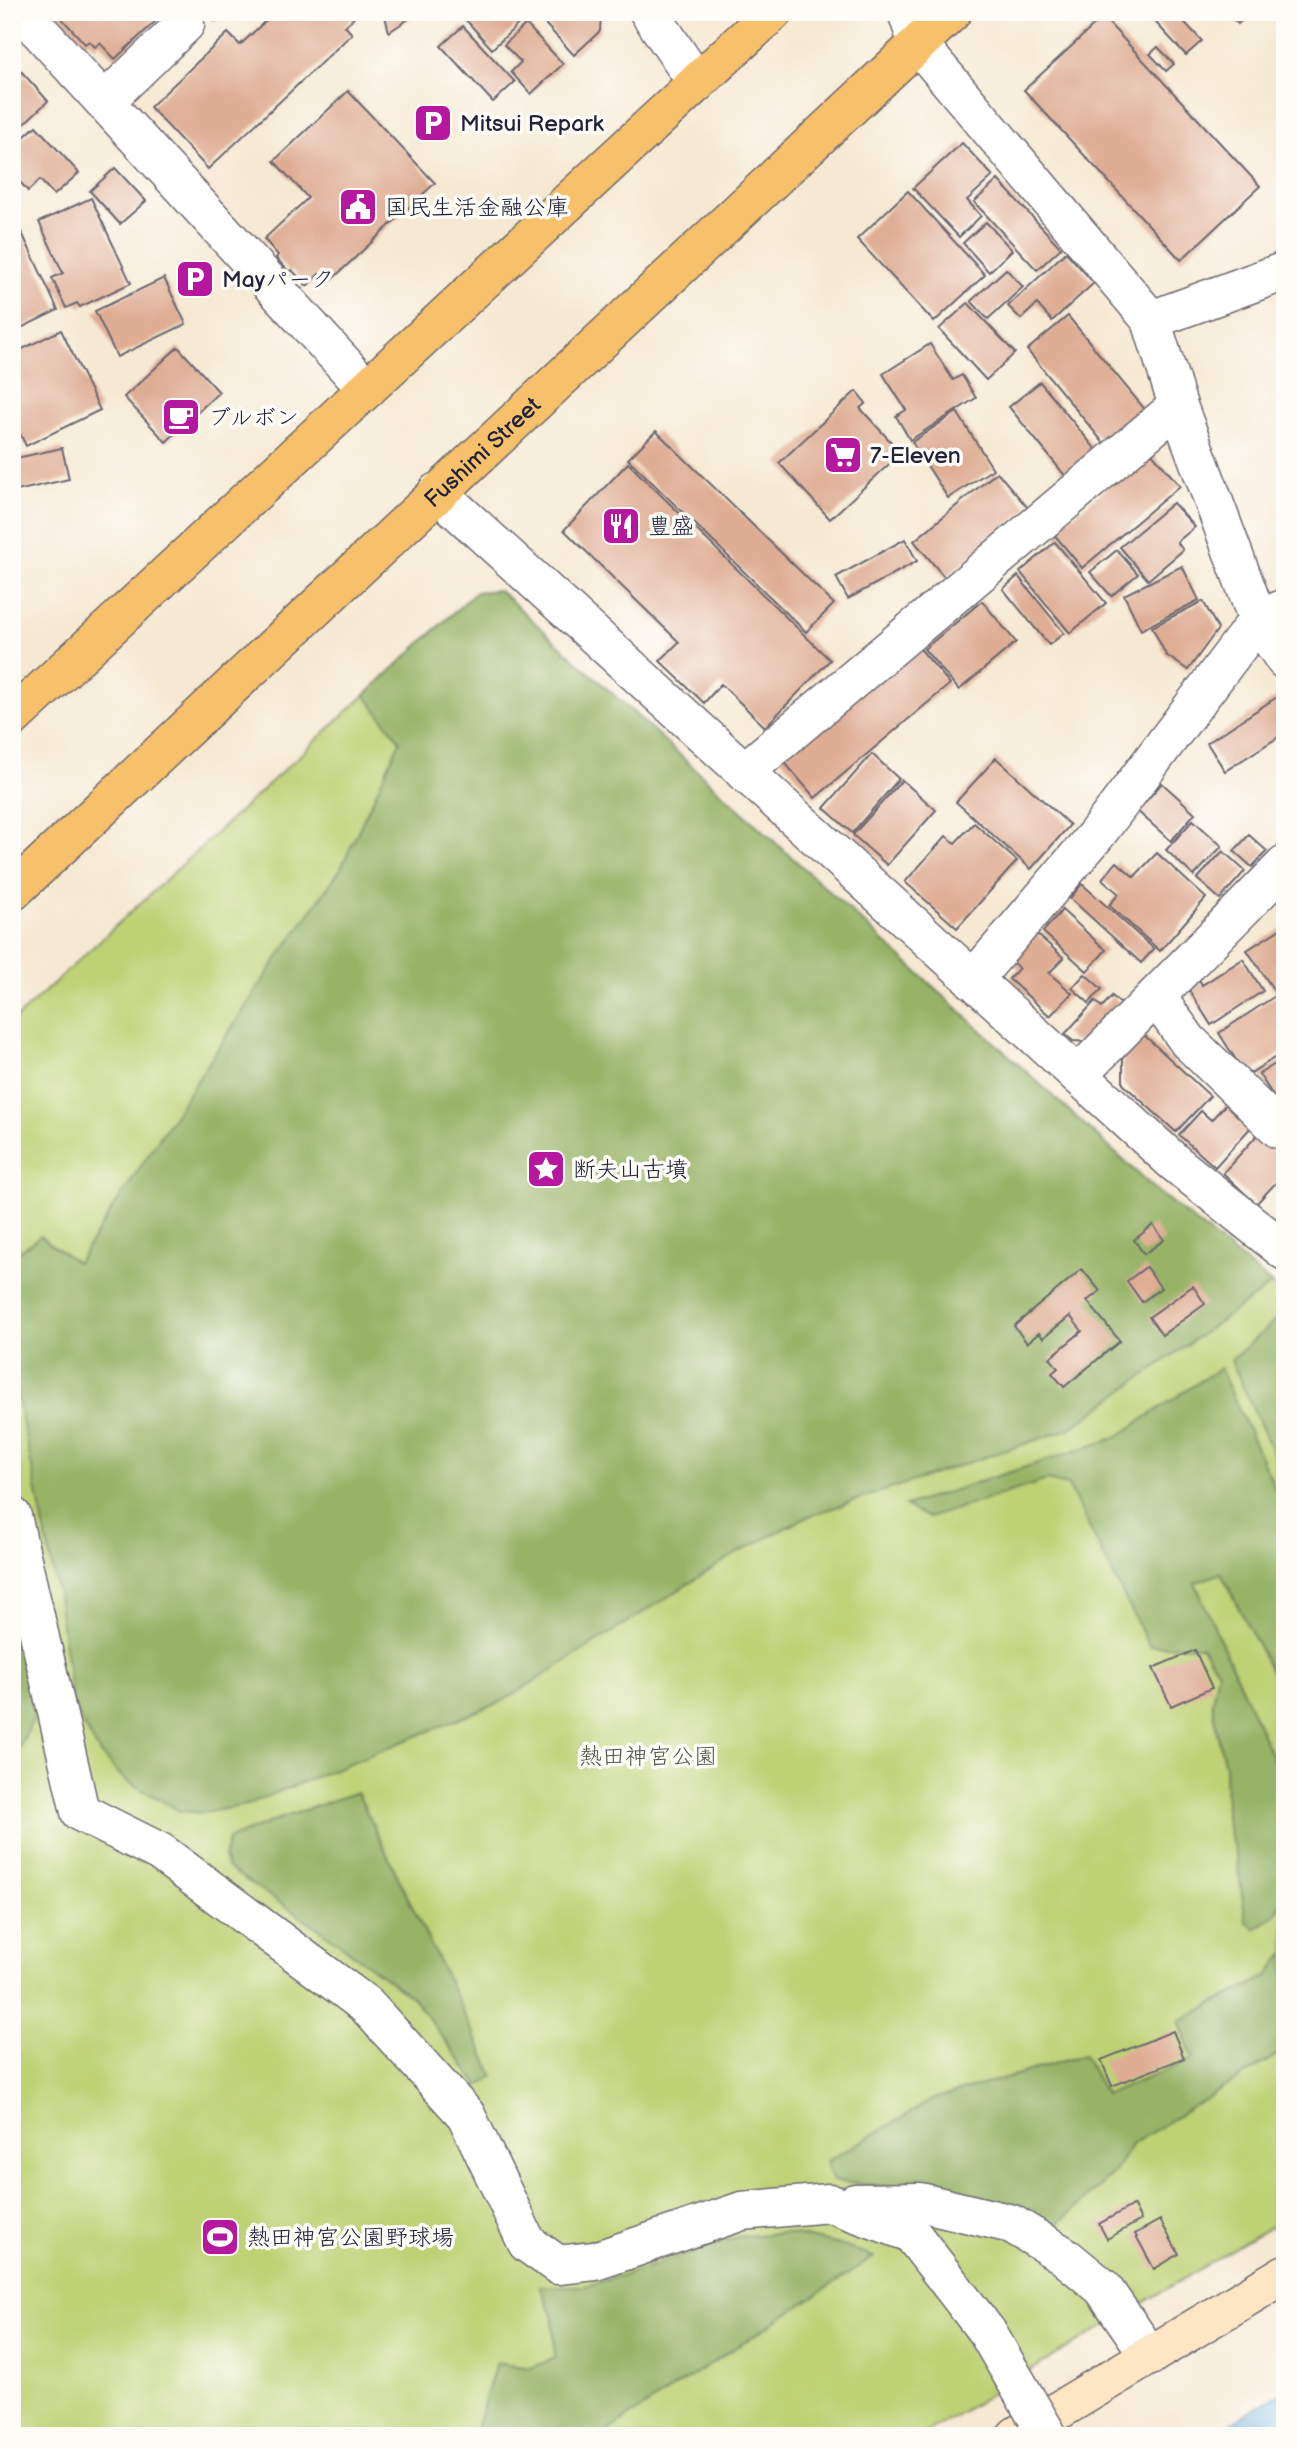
<svg xmlns="http://www.w3.org/2000/svg" width="1297" height="2448" font-family="'Balsamiq Sans','Klee One',sans-serif">
  <style>
    .green { fill: #bed174; stroke: #707a58; stroke-width: 2 }
    .forest { fill: #96b366; stroke: #5c6a50; stroke-width: 2 }
    .water { fill: #6bb4e3; stroke: #466b8f; stroke-width: 2 }
    .building { fill: #dfad94 }
    .lines { fill: none; stroke-linecap: round; stroke-linejoin: round }
    .street-casing { stroke: #6c6870; stroke-width: 41 }
    .secondary-casing { stroke: #6c6870; stroke-width: 41 }
    .highway-casing { stroke: #6c6870; stroke-width: 41 }
    .street { stroke: #fff; stroke-width: 38 }
    .secondary { stroke: #fce6c4; stroke-width: 38 }
    .highway { stroke: #f7c06b; stroke-width: 38 }
    .street-bridge-casing { stroke: #6c6870; stroke-width: 41; stroke-linecap: butt }
    .street-bridge { stroke: #fff; stroke-width: 38 }
    .labels { text-anchor: middle; stroke-width: 7; stroke-linejoin: round; paint-order: stroke }
    .poi-label { font-size: 23px; fill: #22223b; stroke: #fdfcf7; text-anchor: start }
    .street-label { font-size: 23px; fill: #22223b; stroke: #fdfcf7 }
    .park-label { font-size: 23px; fill: #51574c; stroke: #fdfcf7 }
  </style>
  <rect width="100%" height="100%" fill="#fdfcf7"/>
  <filter id="ink" filterUnits="userSpaceOnUse"><feTurbulence type="fractalNoise" baseFrequency=".0143" numOctaves="2"/><feDisplacementMap in="SourceGraphic" scale="14" xChannelSelector="R" yChannelSelector="G"/><feConvolveMatrix kernelMatrix="1 2 1 2 8 2 1 2 1" color-interpolation-filters="sRGB"/></filter>
  <filter id="wash" filterUnits="userSpaceOnUse"><feTurbulence type="fractalNoise" baseFrequency=".00686" numOctaves="4" result="noise"/><feDisplacementMap in="SourceGraphic" scale="28" xChannelSelector="R" yChannelSelector="G"/><feGaussianBlur stdDeviation="1.57" result="paint"/><feColorMatrix in="noise" values="0 0 0 0 0 0 0 0 0 0 0 0 0 0 0 0 0 1.4 0 .05"/><feComposite in="paint" operator="in"/></filter>
  <g filter="url(#wash)">
    <rect width="100%" height="100%" fill="#f6e9d3"/>
    <path class="green" d="M 499,590 L 1158,1192 L 1285,1295 L 1285,2218 L 921,2436 L 12,2436 L 12,1022 L 476,592 Z"/>
    <g class="forest">
      <path d="M 499,590 L 1158,1192 L 1272,1284 L 1069,1429 L 806,1517 L 734,1555 L 503,1701 L 246,1805 L 203,1813 L 180,1811 L 125,1780 L 100,1754 L 73,1706 L 58,1595 L 12,1371 L 12,1257 L 40,1236 L 77,1263 L 275,962 L 340,870 L 400,741 L 365,695 L 476,592 Z"/>
      <path d="M 1285,1312 L 1285,1479 L 1231,1360 Z"/>
      <path d="M 1220,1368 L 1285,1510 L 1285,1699 L 1221,1573 L 1195,1583 L 1285,1786 L 1285,1894 L 1276,1914 L 1255,1929 L 1246,1921 L 1237,1861 L 1226,1819 L 1225,1766 L 1216,1728 L 1212,1702 L 1218,1672 L 1201,1646 L 1149,1646 L 1068,1485 L 1047,1480 L 928,1518 L 905,1506 L 1115,1438 Z"/>
      <path d="M 12,1632 L 36,1714 L 12,1762 Z"/>
      <path d="M 357,1792 L 494,2076 L 479,2086 L 414,1999 L 318,1928 L 228,1868 L 224,1857 L 229,1839 L 276,1820 Z"/>
      <path d="M 1285,1952 L 1285,2050 L 1131,2145 L 1115,2172 L 1056,2226 L 1010,2208 L 937,2192 L 833,2181 L 826,2162 L 934,2099 L 1084,2055 L 1106,2095 L 1193,2059 L 1179,2021 L 1268,1976 Z"/>
      <path d="M 786,2233 L 840,2245 L 874,2257 L 600,2436 L 474,2436 L 496,2363 L 531,2368 L 555,2358 L 553,2318 L 540,2286 L 584,2286 L 622,2276 L 740,2236 Z"/>
    </g>
    <path class="water" d="M 1285,2390 L 1285,2436 L 1210,2436 Z"/>
    <g id="blocks">
      <g class="building">
        <path d="M 56,12 L 147,12 L 156,21 L 115,59 L 100,43 L 95,47 L 89,41 L 85,44 Z"/>
        <path d="M 212,12 L 250,12 L 250,13 L 214,21 Z"/>
        <path d="M 275,12 L 360,12 L 345,26 L 352,34 L 208,169 L 150,107 L 228,33 L 240,45 Z"/>
        <path d="M 384,12 L 419,12 L 389,32 Z"/>
        <path d="M 474,12 L 523,12 L 527,16 L 492,49 L 466,20 Z"/>
        <path d="M 534,12 L 601,12 L 600,31 L 574,55 Z"/>
        <path d="M 1167,12 L 1175,12 L 1202,41 L 1186,55 L 1156,23 Z"/>
        <path d="M 1227,12 L 1251,12 L 1238,24 Z"/>
        <path d="M 1103,17 L 1260,186 L 1181,260 L 1024,90 Z"/>
        <path d="M 526,24 L 563,64 L 531,94 L 511,72 L 521,62 L 504,45 Z"/>
        <path d="M 463,26 L 515,82 L 493,102 L 441,46 Z"/>
        <path d="M 1158,47 L 1174,64 L 1166,71 L 1150,54 Z"/>
        <path d="M 20,70 L 48,101 L 12,135 L 12,77 Z"/>
        <path d="M 348,91 L 435,183 L 327,284 L 319,274 L 307,286 L 292,270 L 289,272 L 276,258 L 278,255 L 264,239 L 308,198 L 274,161 Z"/>
        <path d="M 36,126 L 79,173 L 54,195 L 40,180 L 28,191 L 12,173 L 12,148 Z"/>
        <path d="M 962,143 L 993,176 L 967,200 L 981,216 L 959,237 L 913,188 Z"/>
        <path d="M 115,168 L 146,201 L 120,224 L 90,191 Z"/>
        <path d="M 998,180 L 1061,248 L 1037,270 L 974,202 Z"/>
        <path d="M 908,191 L 985,275 L 934,322 L 857,239 Z"/>
        <path d="M 91,198 L 131,283 L 80,307 L 77,303 L 66,308 L 52,278 L 63,273 L 39,222 Z"/>
        <path d="M 986,222 L 1012,250 L 989,272 L 963,243 Z"/>
        <path d="M 22,233 L 58,310 L 19,329 L 12,316 L 12,238 Z"/>
        <path d="M 1066,252 L 1094,283 L 1052,321 L 1037,304 L 1021,319 L 1008,306 Z"/>
        <path d="M 1006,269 L 1023,287 L 988,319 L 971,301 Z"/>
        <path d="M 164,278 L 186,324 L 117,357 L 95,311 Z"/>
        <path d="M 968,303 L 1015,353 L 986,380 L 939,329 Z"/>
        <path d="M 1068,316 L 1147,412 L 1106,446 L 1027,350 Z"/>
        <path d="M 61,330 L 100,410 L 26,446 L 12,417 L 12,354 Z"/>
        <path d="M 930,344 L 953,380 L 962,375 L 976,398 L 910,440 L 896,416 L 906,410 L 883,374 Z"/>
        <path d="M 178,347 L 219,392 L 166,442 L 124,397 Z"/>
        <path d="M 1040,382 L 1098,452 L 1067,478 L 1009,407 Z"/>
        <path d="M 856,391 L 866,403 L 860,408 L 901,453 L 830,519 L 779,463 Z"/>
        <path d="M 957,412 L 993,469 L 948,498 L 912,442 Z"/>
        <path d="M 656,431 L 834,604 L 806,632 L 628,459 Z"/>
        <path d="M 62,448 L 69,479 L 12,492 L 12,459 Z"/>
        <path d="M 1150,451 L 1180,486 L 1082,568 L 1053,533 Z"/>
        <path d="M 628,463 L 830,660 L 765,727 L 721,684 L 704,703 L 660,661 L 679,642 L 564,530 Z"/>
        <path d="M 997,472 L 1028,508 L 945,578 L 914,541 Z"/>
        <path d="M 1173,503 L 1195,527 L 1177,542 L 1183,550 L 1148,580 L 1120,547 Z"/>
        <path d="M 905,539 L 917,561 L 848,599 L 836,577 Z"/>
        <path d="M 1055,542 L 1106,603 L 1070,633 L 1020,572 Z"/>
        <path d="M 1117,550 L 1138,574 L 1111,596 L 1090,572 Z"/>
        <path d="M 1182,566 L 1199,600 L 1141,630 L 1124,595 Z"/>
        <path d="M 1018,576 L 1064,633 L 1049,645 L 1003,589 Z"/>
        <path d="M 982,601 L 1016,642 L 959,690 L 924,649 Z"/>
        <path d="M 1203,601 L 1218,629 L 1188,670 L 1166,655 L 1152,627 Z"/>
        <path d="M 916,644 L 950,684 L 815,798 L 781,758 Z"/>
        <path d="M 1280,695 L 1285,702 L 1285,733 L 1225,771 L 1207,743 Z"/>
        <path d="M 872,754 L 899,779 L 852,833 L 824,808 Z"/>
        <path d="M 996,758 L 1070,825 L 1031,869 L 956,802 Z"/>
        <path d="M 902,780 L 936,810 L 887,865 L 853,835 Z"/>
        <path d="M 1162,783 L 1195,813 L 1171,841 L 1137,811 Z"/>
        <path d="M 1193,820 L 1222,846 L 1194,876 L 1166,850 Z"/>
        <path d="M 974,823 L 1017,861 L 957,928 L 905,882 L 946,836 L 955,843 Z"/>
        <path d="M 1249,835 L 1267,851 L 1252,867 L 1234,851 Z"/>
        <path d="M 1223,851 L 1245,871 L 1220,899 L 1197,879 Z"/>
        <path d="M 1157,853 L 1206,898 L 1160,951 L 1109,905 L 1119,894 L 1102,879 L 1117,862 L 1134,877 Z"/>
        <path d="M 1082,884 L 1154,949 L 1141,963 L 1070,898 Z"/>
        <path d="M 1062,910 L 1106,950 L 1087,971 L 1043,932 Z"/>
        <path d="M 1285,926 L 1285,985 L 1275,992 L 1247,950 Z"/>
        <path d="M 1037,934 L 1064,958 L 1049,973 L 1072,993 L 1050,1016 L 1009,979 L 1019,968 L 1012,962 Z"/>
        <path d="M 1243,959 L 1263,991 L 1211,1025 L 1187,987 L 1199,979 L 1202,985 Z"/>
        <path d="M 1085,974 L 1102,989 L 1089,1003 L 1072,988 Z"/>
        <path d="M 1112,996 L 1122,1005 L 1089,1042 L 1073,1041 L 1065,1034 L 1095,1001 L 1102,1007 Z"/>
        <path d="M 1275,996 L 1285,1010 L 1285,1051 L 1246,1076 L 1219,1033 Z"/>
        <path d="M 1143,1034 L 1210,1096 L 1176,1132 L 1123,1084 L 1123,1056 Z"/>
        <path d="M 1285,1058 L 1285,1101 L 1279,1105 L 1259,1074 Z"/>
        <path d="M 1228,1102 L 1253,1125 L 1215,1167 L 1179,1135 L 1201,1111 L 1211,1120 Z"/>
        <path d="M 1261,1131 L 1285,1153 L 1285,1173 L 1256,1204 L 1223,1173 Z"/>
        <path d="M 1153,1225 L 1164,1240 L 1144,1254 L 1134,1240 Z"/>
        <path d="M 1146,1267 L 1161,1288 L 1142,1302 L 1127,1281 Z"/>
        <path d="M 1082,1269 L 1100,1291 L 1087,1301 L 1120,1341 L 1064,1387 L 1052,1373 L 1058,1368 L 1050,1358 L 1082,1331 L 1070,1316 L 1043,1338 L 1039,1333 L 1027,1343 L 1014,1326 Z"/>
        <path d="M 1193,1286 L 1205,1304 L 1162,1335 L 1149,1317 Z"/>
        <path d="M 1195,1650 L 1212,1688 L 1171,1706 L 1153,1668 Z"/>
        <path d="M 1173,2031 L 1184,2058 L 1112,2086 L 1101,2060 Z"/>
        <path d="M 1133,2205 L 1141,2220 L 1107,2239 L 1099,2224 Z"/>
        <path d="M 1160,2220 L 1179,2254 L 1154,2269 L 1135,2234 Z"/>
      </g>
    </g>
  </g>
  <g filter="url(#ink)">
    <use href="#blocks" fill-opacity="0" stroke="#6c6870" stroke-width="2"/>
    <g class="lines">
      <defs>
        <g id="street">
          <path d="M 22,12 L 367,389"/>
          <path d="M 649,12 L 697,83"/>
          <path d="M 907,12 L 918,44 L 1151,320 L 1178,406 L 1258,620 L 1285,660"/>
          <path d="M 105,101 L 185,24 L 182,12"/>
          <path d="M 1151,320 L 1285,271"/>
          <path d="M 437,492 L 1175,1163 L 1285,1251"/>
          <path d="M 744,772 L 1178,406"/>
          <path d="M 973,980 L 1096,835 L 1258,620 L 1285,608"/>
          <path d="M 1156,996 L 1188,1041 L 1279,1129 L 1285,1125"/>
          <path d="M 1078,1075 L 1285,865"/>
          <path d="M 12,1516 L 80,1812 L 160,1852 L 366,2005 L 466,2115 L 527,2243 L 558,2265 L 595,2261 L 742,2211 L 829,2203 L 911,2233 L 987,2332"/>
          <path d="M 855,2203 L 920,2202 L 1012,2224 L 1063,2255 L 1103,2288 L 1150,2356"/>
        </g>
        <path id="secondary" d="M 1016,2436 L 1285,2274"/>
        <g id="highway">
          <path d="M 12,718 L 773,12"/>
          <path id="s1" d="M 12,892 L 952,12"/>
        </g>
      </defs>
      <use href="#street" class="street-casing"/>
      <use href="#secondary" class="secondary-casing"/>
      <use href="#highway" class="highway-casing"/>
      <use href="#street" class="street"/>
      <use href="#secondary" class="secondary"/>
      <use href="#highway" class="highway"/>
      <defs>
        <path id="street-bridge" d="M 987,2332 L 1048,2436"/>
      </defs>
      <use href="#street-bridge" class="street-bridge-casing"/>
      <use href="#street-bridge" class="street-bridge"/>
    </g>
  </g>
  <defs>
    <symbol id="parking-square" viewBox="-11 -11 22 22"><rect x="-9" y="-9" width="18" height="18" rx="4" fill="#b5179e" stroke="#fdfcf7"/><path d="M-3.5-5.5H1a3.5 3.5 0 0 1 0 7H-1V5.5H-3.5ZM-1-3.4V-.6H.8a1.4 1.4 0 0 0 0-2.8Z" fill="#fff"/></symbol>
    <symbol id="civic-square" viewBox="-11 -11 22 22"><rect x="-9" y="-9" width="18" height="18" rx="4" fill="#b5179e" stroke="#fdfcf7"/><path d="M-.6-6.5H3V-4.5H.6V-3L4-1V1h2V6H-6V1h2V-1L-.6-3ZM-1.2 2.5V6h2.4V2.5Z" fill="#fff"/></symbol>
    <symbol id="cafe-square" viewBox="-11 -11 22 22"><rect x="-9" y="-9" width="18" height="18" rx="4" fill="#b5179e" stroke="#fdfcf7"/><path d="M-5.5-4.5H6V0H3Q3 3.5 0 3.5H-2.5Q-5.5 3.5-5.5 0ZM3-3.2v2h1.7v-2ZM-6 4.5H4V6H-6Z" fill="#fff"/></symbol>
    <symbol id="supermarket-square" viewBox="-11 -11 22 22"><rect x="-9" y="-9" width="18" height="18" rx="4" fill="#b5179e" stroke="#fdfcf7"/><path d="M-6-5.5h2.5l.6 2H6L4.5 2H-2.5L-4.4-4H-6ZM-1.5 3.2a1.3 1.3 0 1 0 .1 0ZM3 3.2a1.3 1.3 0 1 0 .1 0Z" fill="#fff"/></symbol>
    <symbol id="restaurant-square" viewBox="-11 -11 22 22"><rect x="-9" y="-9" width="18" height="18" rx="4" fill="#b5179e" stroke="#fdfcf7"/><path d="M-5-6h1v4h1v-4h1v4h1v-4h1v5L-1.5 .5V6h-2V.5L-5-1ZM5-6V6H3V1.5H1.5Q1.5-4 5-6Z" fill="#fff"/></symbol>
    <symbol id="sight-square" viewBox="-11 -11 22 22"><rect x="-9" y="-9" width="18" height="18" rx="4" fill="#b5179e" stroke="#fdfcf7"/><path d="M0-6L1.8-2.2L6-1.7L2.9 1.2L3.7 5.4L0 3.3L-3.7 5.4L-2.9 1.2L-6-1.7L-1.8-2.2Z" fill="#fff"/></symbol>
    <symbol id="stadium-square" viewBox="-11 -11 22 22"><rect x="-9" y="-9" width="18" height="18" rx="4" fill="#b5179e" stroke="#fdfcf7"/><path d="M0-5a6.5 5 0 1 0 0 10a6.5 5 0 1 0 0-10ZM-3.5-1.8h7v3.6h-7Z" fill="#fff"/></symbol>
  </defs>
  <g fill-rule="evenodd">
    <use href="#parking-square" x="411" y="101" width="44" height="44"/>
    <use href="#civic-square" x="336" y="185" width="44" height="44"/>
    <use href="#parking-square" x="173" y="257" width="44" height="44"/>
    <use href="#cafe-square" x="159" y="395" width="44" height="44"/>
    <use href="#supermarket-square" x="821" y="433" width="44" height="44"/>
    <use href="#restaurant-square" x="599" y="504" width="44" height="44"/>
    <use href="#sight-square" x="524" y="1147" width="44" height="44"/>
    <use href="#stadium-square" x="198" y="2215" width="44" height="44"/>
  </g>
  <g class="labels">
    <g class="poi-label">
      <text x="460" y="131">Mitsui Repark</text>
      <text x="385" y="215">国民生活金融公庫</text>
      <text x="222" y="287">Mayパーク</text>
      <text x="208" y="425">ブルボン</text>
      <text x="870" y="463">7-Eleven</text>
      <text x="648" y="534">豊盛</text>
      <text x="573" y="1177">断夫山古墳</text>
      <text x="247" y="2245">熱田神宮公園野球場</text>
    </g>
    <g class="street-label">
      <text dy="8" stroke="none"><textPath href="#s1" startOffset="644">Fushimi Street</textPath></text>
    </g>
    <g class="park-label">
      <text x="648" y="1764">熱田神宮公園</text>
    </g>
  </g>
  <rect width="1297" height="2448" fill="none" stroke="#fdfcf7" stroke-width="42"/>
</svg>
